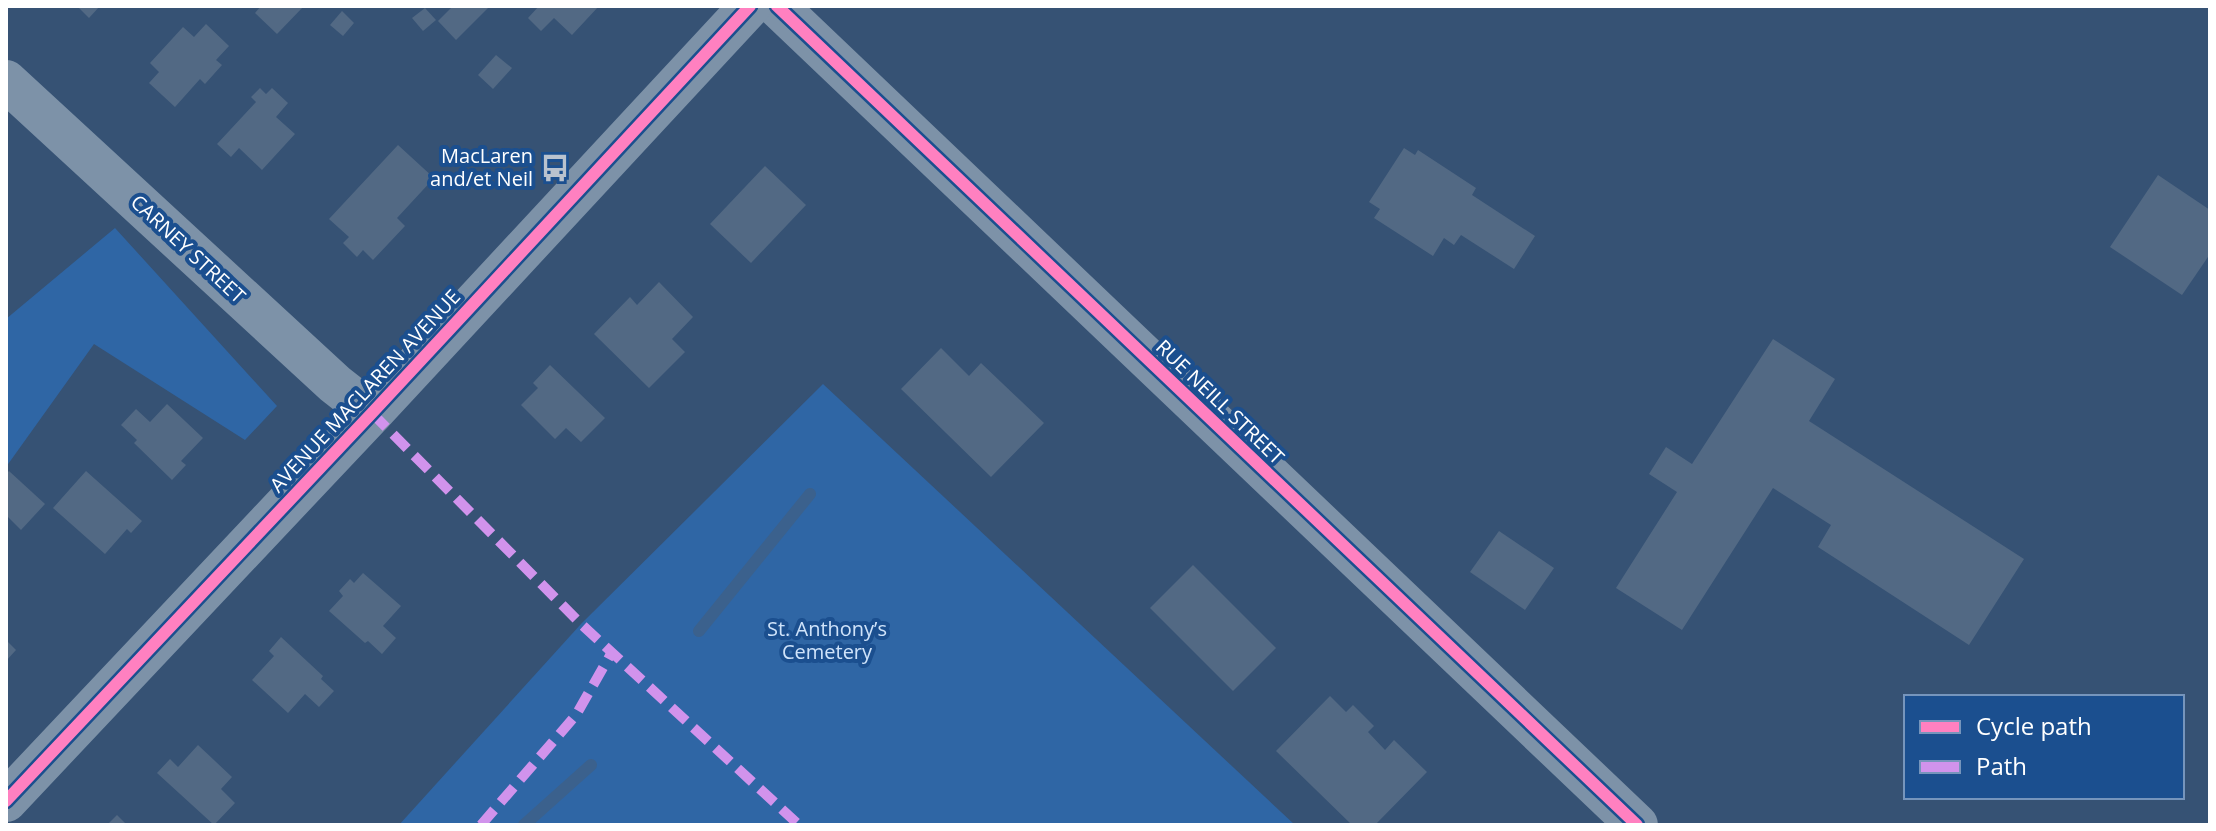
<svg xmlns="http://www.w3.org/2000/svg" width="2216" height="831" font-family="'Open Sans',sans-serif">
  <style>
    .green { fill: #2f66a5 }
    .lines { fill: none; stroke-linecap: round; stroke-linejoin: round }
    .stream { stroke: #3b618d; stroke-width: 12 }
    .building { fill: #526984 }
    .minor { stroke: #7d92a8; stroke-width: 42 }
    .quiet { stroke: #d193ec; stroke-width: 10; stroke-dasharray: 20 10; stroke-linecap: butt }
    .cycleway-casing { stroke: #1b4f8f; stroke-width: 17 }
    .cycleway { stroke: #ff80c0; stroke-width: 12 }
    .labels { text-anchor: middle; stroke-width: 8; stroke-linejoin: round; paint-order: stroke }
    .poi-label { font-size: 20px; fill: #fff; stroke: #1b4f8f; text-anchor: end }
    .street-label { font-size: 20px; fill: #fff; stroke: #1b4f8f }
    .park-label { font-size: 20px; fill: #cfe3fa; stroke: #1b4f8f }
  </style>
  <rect width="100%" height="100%" fill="#365274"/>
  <g class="green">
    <path d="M 115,228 L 277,406 L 245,440 L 94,344 L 6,467 L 6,319 Z"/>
    <path d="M 823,384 L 1295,825 L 399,825 L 581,624 Z"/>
  </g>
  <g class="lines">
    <g class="stream">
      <path d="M 699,631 L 810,494"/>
      <path d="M 524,825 L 591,765"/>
    </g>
  </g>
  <g class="building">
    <path d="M 77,6 L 100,6 L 89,18 Z"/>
    <path d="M 261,6 L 304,6 L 277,34 L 255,13 Z"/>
    <path d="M 453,6 L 486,6 L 488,8 L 456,40 L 438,21 Z"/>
    <path d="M 539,6 L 599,6 L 572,35 L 554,18 L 541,31 L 528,18 Z"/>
    <path d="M 425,8 L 436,20 L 423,31 L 412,18 Z"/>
    <path d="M 342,11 L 354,23 L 343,36 L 330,25 Z"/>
    <path d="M 206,24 L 229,46 L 216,60 L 222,65 L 205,84 L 200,79 L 175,107 L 149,83 L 159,72 L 150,63 L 183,27 L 194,37 Z"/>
    <path d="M 496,55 L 512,68 L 493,89 L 478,75 Z"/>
    <path d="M 260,88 L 266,94 L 272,88 L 288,103 L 276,117 L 295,134 L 262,170 L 239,148 L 231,157 L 217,144 L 256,102 L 251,97 Z"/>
    <path d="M 398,145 L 434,178 L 397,218 L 405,226 L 373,260 L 363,250 L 357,257 L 343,243 L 349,237 L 329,219 Z"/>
    <path d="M 1404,148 L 1415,155 L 1418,150 L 1476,188 L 1472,195 L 1535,236 L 1514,269 L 1461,235 L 1454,245 L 1444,238 L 1433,256 L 1374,218 L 1380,209 L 1369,202 Z"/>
    <path d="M 765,166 L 806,205 L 751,263 L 710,224 Z"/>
    <path d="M 2158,175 L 2210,210 L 2210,254 L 2182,295 L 2110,247 Z"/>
    <path d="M 659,282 L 693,317 L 672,339 L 685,352 L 649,388 L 594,334 L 630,297 L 637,305 Z"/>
    <path d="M 1773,339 L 1835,379 L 1809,421 L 2024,559 L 1969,645 L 1818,547 L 1831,525 L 1773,488 L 1682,630 L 1616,588 L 1677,492 L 1649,474 L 1666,447 L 1692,464 Z"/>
    <path d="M 941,348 L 969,376 L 981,363 L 1044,423 L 991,477 L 901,389 Z"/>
    <path d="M 550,365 L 605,418 L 581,442 L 566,428 L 555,439 L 521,405 L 538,388 L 533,383 Z"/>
    <path d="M 167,404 L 203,438 L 181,461 L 186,465 L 172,480 L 134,443 L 137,440 L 121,425 L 136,409 L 150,422 Z"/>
    <path d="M 9,471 L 45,504 L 21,530 L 6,515 L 6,474 Z"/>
    <path d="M 86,471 L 142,521 L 131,533 L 127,529 L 105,554 L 53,508 Z"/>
    <path d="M 1499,531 L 1554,568 L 1525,610 L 1470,572 Z"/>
    <path d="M 1193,565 L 1276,648 L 1233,691 L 1150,608 Z"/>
    <path d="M 363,573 L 401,606 L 383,626 L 396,638 L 382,654 L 368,641 L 365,643 L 329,611 L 343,596 L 339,591 L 350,579 L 354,583 Z"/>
    <path d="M 281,637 L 323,676 L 321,679 L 334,691 L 319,707 L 305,694 L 288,713 L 252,680 L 274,656 L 269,651 Z"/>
    <path d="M 6,640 L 16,650 L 6,661 Z"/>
    <path d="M 1330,696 L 1346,712 L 1353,705 L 1374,726 L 1368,732 L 1385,750 L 1394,740 L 1427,772 L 1375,825 L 1352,825 L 1276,751 Z"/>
    <path d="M 198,745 L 232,777 L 221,789 L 235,803 L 214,825 L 157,773 L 170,759 L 178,767 Z"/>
    <path d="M 117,815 L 127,825 L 107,825 Z"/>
  </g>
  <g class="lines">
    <g class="minor">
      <path d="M 777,6 L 1637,825"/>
      <path d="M 6,81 L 335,384 L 372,413"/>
      <path d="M 6,801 L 372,413 L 750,6"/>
    </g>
    <g class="quiet">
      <path d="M 372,413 L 581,624 L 799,825"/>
      <path d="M 481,825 L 576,715 L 612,652"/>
    </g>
    <defs>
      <g id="cycleway">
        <path d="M 777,6 L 1637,825"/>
        <path d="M 6,801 L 372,413 L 750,6"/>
      </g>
    </defs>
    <use href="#cycleway" class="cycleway-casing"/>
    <use href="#cycleway" class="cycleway"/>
  </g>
  <defs>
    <symbol id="bus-bare" viewBox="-9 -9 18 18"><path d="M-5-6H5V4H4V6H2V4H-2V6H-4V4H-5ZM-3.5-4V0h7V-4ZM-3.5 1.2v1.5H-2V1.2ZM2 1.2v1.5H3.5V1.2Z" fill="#b9c2ce" stroke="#1b4f8f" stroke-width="2.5" paint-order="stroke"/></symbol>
  </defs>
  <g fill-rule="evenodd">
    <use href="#bus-bare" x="535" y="148" width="40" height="40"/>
  </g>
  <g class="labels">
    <g class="poi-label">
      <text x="533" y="163">MacLaren<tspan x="533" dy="23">and/et Neil</tspan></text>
    </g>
    <g class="street-label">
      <text transform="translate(188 249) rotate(43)" y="7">CARNEY STREET</text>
      <text transform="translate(365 391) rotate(-47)" y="7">AVENUE MACLAREN AVENUE</text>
      <text transform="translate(1220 402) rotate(44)" y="7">RUE NEILL STREET</text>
    </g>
    <g class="park-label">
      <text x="827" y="636">St. Anthony’s<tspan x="827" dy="23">Cemetery</tspan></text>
    </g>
  </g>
  <rect width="2216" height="831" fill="none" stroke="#ffffff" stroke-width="16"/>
  <rect x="1904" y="695" width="280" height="104" fill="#1b4f8f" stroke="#7695bc" stroke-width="2"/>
  <rect x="1920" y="721" width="40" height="12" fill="#ff80c0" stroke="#7695bc" stroke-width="2"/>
  <text x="1976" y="735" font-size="24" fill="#ffffff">Cycle path</text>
  <rect x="1920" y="761" width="40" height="12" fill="#d193ec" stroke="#7695bc" stroke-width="2"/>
  <text x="1976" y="775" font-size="24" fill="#ffffff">Path</text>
</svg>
